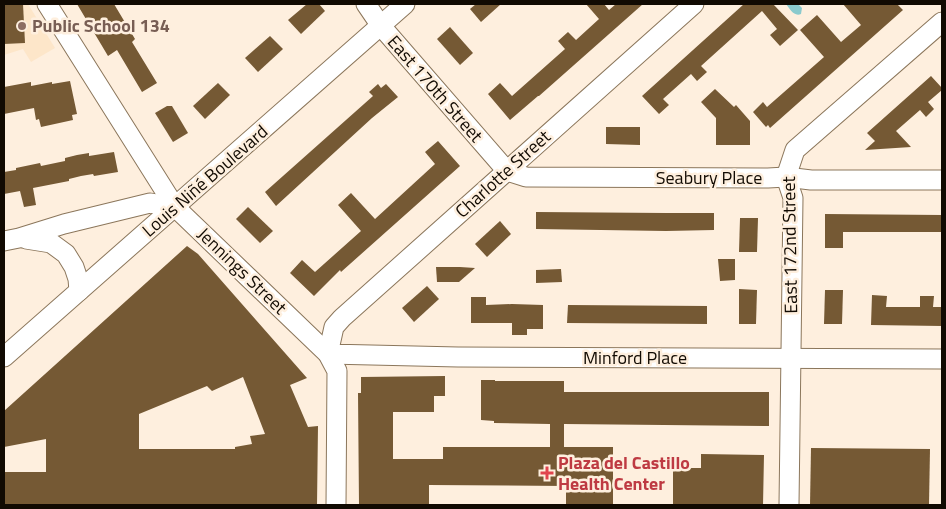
<svg xmlns="http://www.w3.org/2000/svg" width="946" height="509" font-family="'Titillium Web',sans-serif">
  <style>
    .built { fill: #fde6c9 }
    .water { fill: #8bcacd }
    .building { fill: #755934; fill-rule: evenodd }
    .lines { fill: none; stroke-linecap: round; stroke-linejoin: round }
    .minor-casing { stroke: #8b765b; stroke-width: 21 }
    .minor { stroke: #fff; stroke-width: 19 }
    .education-dot { fill: #8d6e63; stroke: #feefde; stroke-width: 2 }
    .health-dot { fill: #e0444e; stroke: #feefde; stroke-width: 2 }
    .labels { text-anchor: middle; stroke-width: 5; stroke-linejoin: round; paint-order: stroke }
    .education-label { font-size: 18px; font-weight: bold; fill: #785e54; stroke: #feefde; text-anchor: start }
    .street-label { font-size: 18px; fill: #110a02; stroke: #feefde }
    .health-label { font-size: 18px; font-weight: bold; fill: #be3a42; stroke: #feefde; text-anchor: start }
  </style>
  <rect width="100%" height="100%" fill="#feefde"/>
  <path class="built" d="M 4,4 L 28,4 L 55,48 L 31,62 L 23,49 L 4,55 Z"/>
  <path class="water" d="M 786,4 L 798,4 L 802,8 L 801,14 C 794,17 790,9 786,4 Z"/>
  <g class="building">
    <path d="M 4,4 L 23,4 L 25,43 L 4,44 Z"/>
    <path d="M 77,4 L 114,4 L 135,39 L 132,42 L 157,83 L 142,92 L 117,50 L 108,56 Z"/>
    <path d="M 307,4 L 319,4 L 325,11 L 301,34 L 288,20 Z"/>
    <path d="M 476,4 L 501,4 L 481,22 L 470,9 Z"/>
    <path d="M 586,4 L 604,4 L 609,10 L 616,4 L 643,4 L 539,96 L 538,96 L 510,120 L 488,94 L 500,83 L 512,96 L 565,49 L 558,41 L 568,32 L 576,40 L 599,19 Z"/>
    <path d="M 744,4 L 773,4 L 798,30 L 780,46 L 770,35 L 777,29 L 762,11 L 701,66 L 707,72 L 697,81 L 691,74 L 663,99 L 669,105 L 659,114 L 642,96 Z"/>
    <path d="M 843,4 L 897,4 L 903,10 L 770,128 L 768,125 L 766,127 L 753,112 L 763,102 L 767,107 L 824,57 L 800,30 L 817,15 L 841,42 L 861,25 Z"/>
    <path d="M 450,27 L 473,53 L 460,65 L 437,39 Z"/>
    <path d="M 270,36 L 283,49 L 258,72 L 245,58 Z"/>
    <path d="M 931,76 L 942,88 L 942,90 L 928,102 L 934,109 L 926,117 L 920,110 L 896,131 L 911,147 L 865,150 L 875,141 L 867,133 Z"/>
    <path d="M 70,81 L 77,114 L 72,115 L 73,120 L 41,127 L 39,119 L 36,120 L 34,108 L 4,114 L 4,87 L 31,82 L 31,86 L 52,82 L 52,84 Z"/>
    <path d="M 218,83 L 230,95 L 205,119 L 193,106 Z"/>
    <path d="M 378,84 L 381,88 L 386,84 L 398,97 L 372,118 L 276,206 L 265,192 L 373,96 L 369,92 Z"/>
    <path d="M 715,89 L 734,107 L 736,105 L 750,121 L 750,145 L 716,145 L 716,118 L 701,102 Z"/>
    <path d="M 167,106 L 172,106 L 188,133 L 173,142 L 155,113 Z"/>
    <path d="M 606,127 L 640,127 L 640,145 L 606,144 Z"/>
    <path d="M 438,141 L 460,166 L 341,272 L 340,270 L 314,296 L 290,273 L 302,260 L 315,272 L 361,231 L 338,205 L 351,193 L 375,219 L 435,164 L 425,152 Z"/>
    <path d="M 114,152 L 118,172 L 94,176 L 93,174 L 81,176 L 69,179 L 69,181 L 33,188 L 36,205 L 24,207 L 20,191 L 4,194 L 4,172 L 16,170 L 16,168 L 40,163 L 41,166 L 65,161 L 65,158 L 77,155 L 89,153 L 89,156 Z"/>
    <path d="M 248,207 L 273,231 L 260,243 L 236,219 Z"/>
    <path d="M 536,212 L 666,213 L 714,213 L 714,230 L 666,231 L 536,229 Z"/>
    <path d="M 825,214 L 942,215 L 942,232 L 843,232 L 843,248 L 825,248 Z"/>
    <path d="M 740,218 L 758,218 L 757,252 L 739,252 Z"/>
    <path d="M 500,221 L 511,234 L 487,257 L 475,244 Z"/>
    <path d="M 187,246 L 198,254 L 307,378 L 290,385 L 308,427 L 318,426 L 317,505 L 4,505 L 4,472 L 46,472 L 46,439 L 4,447 L 4,411 ZM 243,377 L 265,434 L 250,436 L 252,444 L 235,447 L 235,449 L 139,449 L 139,414 L 207,386 L 212,391 Z"/>
    <path d="M 718,259 L 735,259 L 735,280 L 720,281 Z"/>
    <path d="M 436,267 L 460,267 L 475,268 L 459,282 L 437,282 Z"/>
    <path d="M 561,269 L 562,282 L 536,283 L 536,270 Z"/>
    <path d="M 427,286 L 439,299 L 414,322 L 402,308 Z"/>
    <path d="M 739,289 L 757,290 L 756,324 L 739,324 Z"/>
    <path d="M 825,290 L 843,290 L 842,324 L 824,324 Z"/>
    <path d="M 872,295 L 887,296 L 886,307 L 920,307 L 920,296 L 934,296 L 933,307 L 942,307 L 942,326 L 871,325 Z"/>
    <path d="M 471,297 L 486,297 L 486,305 L 512,304 L 543,305 L 543,329 L 527,329 L 527,335 L 512,335 L 512,323 L 471,323 Z"/>
    <path d="M 568,305 L 707,306 L 707,324 L 567,323 Z"/>
    <path d="M 445,376 L 445,396 L 434,396 L 434,412 L 393,412 L 393,459 L 443,459 L 443,447 L 550,447 L 550,424 L 494,423 L 494,421 L 481,420 L 481,380 L 495,380 L 495,381 L 564,381 L 564,392 L 769,392 L 769,426 L 564,424 L 564,447 L 613,447 L 613,505 L 566,505 L 566,486 L 429,485 L 429,505 L 359,505 L 358,393 L 361,393 L 361,377 Z"/>
    <path d="M 811,448 L 930,449 L 929,505 L 810,505 Z"/>
    <path d="M 701,454 L 764,455 L 763,505 L 673,505 L 673,468 L 701,468 Z"/>
  </g>
  <g class="lines">
    <defs>
      <g id="minor">
        <path d="M 47,4 L 175,207 L 328,354 L 337,371 L 336,505"/>
        <path d="M 366,4 L 381,26 L 507,171 L 526,177 L 768,178 L 786,177 L 811,180 L 942,180"/>
        <path d="M 694,4 L 342,318 L 334,327 L 328,354 L 458,357 L 942,359"/>
        <path d="M 26,239 L 51,243 L 66,254 L 74,267 L 78,279 L 79,291"/>
        <path d="M 4,241 L 19,238 L 64,224 L 150,203 L 175,207"/>
        <path d="M 4,357 L 405,4"/>
        <path d="M 789,505 L 793,198 L 786,177 L 795,150 L 942,22"/>
      </g>
    </defs>
    <use href="#minor" class="minor-casing"/>
    <use href="#minor" class="minor"/>
  </g>
  <circle class="education-dot" cx="22" cy="26" r="5"/>
  <path class="health-dot" d="M544.5 465.5h5v5h5v5h-5v5h-5v-5h-5v-5h5z"/>
  <g class="labels">
    <g class="education-label">
      <text x="32" y="32">Public School 134</text>
    </g>
    <g class="street-label">
      <text transform="translate(435 89) rotate(49)" y="6">East 170th Street</text>
      <text transform="translate(503 174) rotate(-42)" y="6">Charlotte Street</text>
      <text x="709" y="184">Seabury Place</text>
      <text transform="translate(205 181) rotate(-41)" y="6">Louis Niñé Boulevard</text>
      <text transform="translate(790 245) rotate(-91)" y="6">East 172nd Street</text>
      <text transform="translate(242 271) rotate(44)" y="6">Jennings Street</text>
      <text x="635" y="364">Minford Place</text>
    </g>
    <g class="health-label">
      <text x="558" y="469">Plaza del Castillo<tspan x="558" dy="21">Health Center</tspan></text>
    </g>
  </g>
  <rect width="946" height="509" fill="none" stroke="#110a02" stroke-width="10"/>
</svg>
